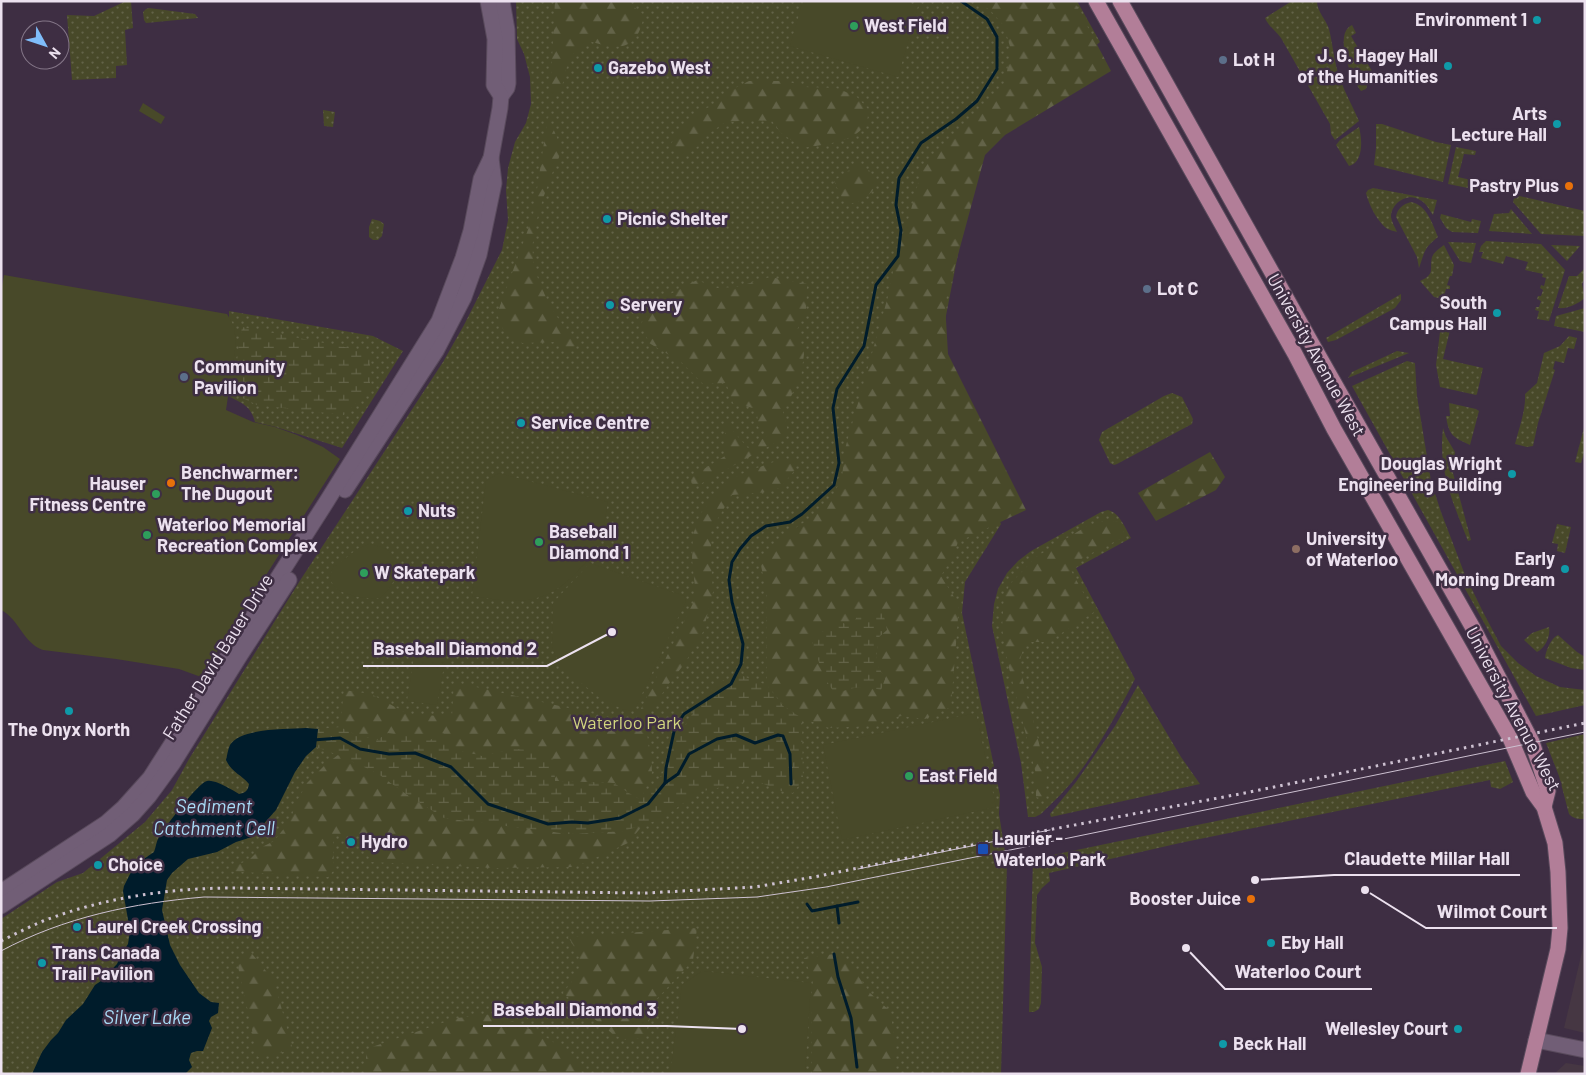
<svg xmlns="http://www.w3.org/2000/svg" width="1586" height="1075" font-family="Barlow,sans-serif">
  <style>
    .commercial { fill: #463743 }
    .green { fill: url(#green-dots) }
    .forest { fill: url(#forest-firs); fill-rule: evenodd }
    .wetland { fill: url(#wetland-marsh) }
    .pitch { fill: #484929 }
    .water { fill: #001c2b }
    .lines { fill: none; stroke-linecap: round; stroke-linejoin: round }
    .stream { stroke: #001c2b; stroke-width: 3 }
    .minor-casing { stroke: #594a5c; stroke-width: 17 }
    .major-casing { stroke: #594a5c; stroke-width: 17 }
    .minor { stroke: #715e76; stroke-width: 15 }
    .major { stroke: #b27e98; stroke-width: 15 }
    .tram { stroke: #cdc1d1; stroke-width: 1 }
    .rail { stroke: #cdc1d1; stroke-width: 3; stroke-dasharray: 2.5 5; stroke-linecap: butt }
    .culture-dot { fill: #0f9aa8; stroke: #3e2e43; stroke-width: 2 }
    .leisure-dot { fill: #2e9e5b; stroke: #3e2e43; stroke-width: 2 }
    .service-dot { fill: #5c6f8a; stroke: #3e2e43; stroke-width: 2 }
    .food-dot { fill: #e8710a; stroke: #3e2e43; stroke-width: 2 }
    .education-dot { fill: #8d6e63; stroke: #3e2e43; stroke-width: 2 }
    .transit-dot { fill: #1a4fb4; stroke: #3e2e43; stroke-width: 2 }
    .labels { text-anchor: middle; stroke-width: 5; stroke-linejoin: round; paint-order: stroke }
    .poi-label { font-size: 18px; font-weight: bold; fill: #ece1ef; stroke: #3e2e43; text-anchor: start }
    .street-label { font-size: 18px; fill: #ece1ef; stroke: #3e2e43 }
    .park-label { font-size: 18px; fill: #d2d67f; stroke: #3e2e43 }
    .water-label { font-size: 19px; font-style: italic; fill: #a8dcf7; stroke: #3e2e43 }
    .leader { fill: none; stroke: #ece1ef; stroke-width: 2 }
    .callout-dot { fill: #ece1ef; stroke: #3e2e43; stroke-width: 2 }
    .callout-label { font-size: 19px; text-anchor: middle; font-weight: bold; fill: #ece1ef; stroke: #3e2e43; stroke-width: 5; stroke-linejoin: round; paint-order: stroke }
  </style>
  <defs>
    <pattern id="green-dots" width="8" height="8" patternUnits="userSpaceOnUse" patternTransform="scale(1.25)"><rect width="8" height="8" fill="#484929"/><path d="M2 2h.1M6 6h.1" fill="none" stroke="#636348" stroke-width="1.8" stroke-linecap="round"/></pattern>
    <pattern id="forest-firs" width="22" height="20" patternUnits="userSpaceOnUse" patternTransform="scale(1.25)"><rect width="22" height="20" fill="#484929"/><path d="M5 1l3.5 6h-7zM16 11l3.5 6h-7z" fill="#636348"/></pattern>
    <pattern id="wetland-marsh" width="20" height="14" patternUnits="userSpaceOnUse" patternTransform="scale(1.25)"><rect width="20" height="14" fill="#484929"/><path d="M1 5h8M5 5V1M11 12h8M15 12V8" fill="none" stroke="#636348"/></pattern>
  </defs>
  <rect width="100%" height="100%" fill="#3e2e43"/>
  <g class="commercial">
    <path d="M 1585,939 L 1585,1033 L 1564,1028 Z"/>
    <path d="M 1566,1063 L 1585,1066 L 1585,1074 L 1554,1074 Z"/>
  </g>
  <g class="green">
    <path d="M 126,1 L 131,1 L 133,28 L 125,30 L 127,65 L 116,66 L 116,78 L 72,80 L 67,15 L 94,16 Z"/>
    <path d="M 516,1 L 1077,1 L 1100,42 L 979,146 L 936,367 L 1001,524 L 965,582 L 962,613 L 1000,795 L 999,814 L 1007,864 L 1001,1074 L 1,1074 L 1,919 L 57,882 L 83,873 L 145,822 L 172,790 L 189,759 L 301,579 L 443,362 L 464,325 L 502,250 L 508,220 L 506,190 L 508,168 L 515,142 L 526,123 L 531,104 L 530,77 L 524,54 L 517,39 Z"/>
    <path d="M 1292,1 L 1317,1 C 1317,12 1326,19 1329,29 C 1333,46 1334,62 1340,79 C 1345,93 1353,107 1359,121 L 1335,140 L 1331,134 L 1330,124 L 1281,38 C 1276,31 1269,27 1265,18 Z"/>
    <path d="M 149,8 L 195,14 L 198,18 L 146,23 L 144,20 L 143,12 L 146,9 Z"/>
    <path d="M 1352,25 L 1356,33 L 1351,36 L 1372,71 L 1366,89 L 1361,91 C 1351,79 1333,33 1352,25 Z"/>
    <path d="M 323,110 L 335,112 L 333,127 L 324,126 Z"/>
    <path d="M 1376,124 L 1382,124 L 1436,142 L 1451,145 L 1443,182 L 1374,165 L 1376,148 Z"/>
    <path d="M 1359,127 C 1362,139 1364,162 1349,166 L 1336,145 L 1340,140 Z"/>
    <path d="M 1456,147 L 1476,151 L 1475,155 L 1464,154 L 1458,177 L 1497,186 L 1493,193 L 1448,184 Z"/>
    <path d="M 1373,188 L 1437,200 L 1433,215 C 1429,209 1426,203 1420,200 C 1408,192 1391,203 1391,217 C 1392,223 1395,227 1397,232 C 1394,231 1389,230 1386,228 C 1376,219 1369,205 1366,193 L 1368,190 Z"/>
    <path d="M 1515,195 L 1585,211 L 1585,236 L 1541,234 L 1513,202 Z"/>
    <path d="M 1411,202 C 1427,205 1432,223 1438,237 C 1424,248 1425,251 1419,268 L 1417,257 L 1396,217 C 1397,209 1403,204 1411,202 Z"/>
    <path d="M 1511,209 L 1532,234 L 1489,231 L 1494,214 L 1509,213 Z"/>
    <path d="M 1441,214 L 1471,222 L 1472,219 L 1481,221 L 1478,233 L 1452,232 L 1446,228 L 1440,218 Z"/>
    <path d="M 372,219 L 380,221 L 384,224 L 382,236 L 378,240 L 373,240 L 369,237 L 369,227 Z"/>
    <path d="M 1486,241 L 1541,244 L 1565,270 L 1549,321 L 1537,319 L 1539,311 L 1535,310 L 1536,307 L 1539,307 L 1541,301 L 1537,299 L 1538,296 L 1541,296 L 1543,290 L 1540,288 L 1541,285 L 1544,286 L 1546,278 L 1542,277 L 1543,274 L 1525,270 L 1528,262 L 1506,256 L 1503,264 L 1481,258 L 1483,252 L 1479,252 L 1481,246 Z"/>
    <path d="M 1448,242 L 1476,243 L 1471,263 L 1460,261 Z"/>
    <path d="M 1444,245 L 1454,265 L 1452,276 L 1450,276 L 1447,285 L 1450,286 L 1450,289 L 1446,289 L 1444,296 L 1452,298 L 1452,301 L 1434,297 L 1420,281 C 1436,274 1429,269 1432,257 C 1434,252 1440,248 1444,245 Z"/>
    <path d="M 1551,245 L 1580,246 L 1567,261 Z"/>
    <path d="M 1585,268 L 1585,278 L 1582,284 L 1585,298 C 1577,304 1569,309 1558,308 L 1569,276 L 1577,276 Z"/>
    <path d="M 1401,294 L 1401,300 L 1395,308 L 1336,340 L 1328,342 L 1326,338 Z"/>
    <path d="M 1585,308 L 1585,332 L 1554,326 L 1556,316 Z"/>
    <path d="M 229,311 L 373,336 L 403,351 L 342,448 L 276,427 L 255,422 C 251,406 242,403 228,396 Z"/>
    <path d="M 1451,326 L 1443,359 L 1483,368 L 1477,394 L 1476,395 L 1440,387 L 1436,365 L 1440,332 L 1443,328 Z"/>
    <path d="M 1569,336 L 1577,338 L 1574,349 L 1568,348 L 1564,363 L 1555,361 L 1553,369 L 1555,370 L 1538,423 L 1533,446 L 1527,447 L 1515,444 C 1519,428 1526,410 1525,394 L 1537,383 L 1544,353 L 1560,346 Z"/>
    <path d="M 1397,351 L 1409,353 L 1348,378 L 1352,372 Z"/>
    <path d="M 1407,361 L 1415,363 L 1417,396 L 1431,481 L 1441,512 L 1465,575 L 1483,612 L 1501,646 L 1518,663 L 1536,676 L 1560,687 L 1585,690 L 1585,705 L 1536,716 L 1352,386 Z"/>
    <path d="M 1172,393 L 1182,397 L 1193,419 L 1192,424 L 1117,464 L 1114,465 L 1110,463 L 1099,440 L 1102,432 L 1164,396 Z"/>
    <path d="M 1449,403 L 1476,409 L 1479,411 L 1470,445 C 1453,437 1449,436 1446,416 L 1450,416 Z"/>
    <path d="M 1585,424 L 1585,450 L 1581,463 L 1575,462 Z"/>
    <path d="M 1443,428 L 1446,437 L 1455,452 L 1453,473 L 1471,540 L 1468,541 C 1453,502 1438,472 1443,428 Z"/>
    <path d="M 1108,510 C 1120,513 1125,528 1131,538 L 1076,568 L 1135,679 C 1118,712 1099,747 1076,777 C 1066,790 1053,802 1041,814 L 1035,817 L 1028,817 L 1021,763 L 992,626 L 994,604 L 998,589 L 1007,573 L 1018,561 L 1031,551 L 1101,512 Z"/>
    <path d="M 1557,524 L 1571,527 L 1565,553 L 1557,551 L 1558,544 L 1552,543 Z"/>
    <path d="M 1549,627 C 1551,636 1545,648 1537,652 L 1524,640 L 1532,633 Z"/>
    <path d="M 1558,635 L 1577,652 L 1585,657 L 1585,670 L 1571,668 L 1545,658 C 1546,650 1551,638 1558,635 Z"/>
    <path d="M 1138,685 L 1181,757 L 1200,784 L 1051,817 L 1050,814 L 1076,782 L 1115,726 Z"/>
    <path d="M 1585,734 L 1585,819 C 1578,819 1574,819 1569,814 L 1559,776 L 1546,743 Z"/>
    <path d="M 1505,761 L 1513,782 L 1500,789 L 1491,787 L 1490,780 L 1180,843 L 1049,873 L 1050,881 L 1042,888 L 1037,895 L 1035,943 L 1042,967 L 1041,1003 L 1039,1009 L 1034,1012 L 1029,1012 L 1033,859 Z"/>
  </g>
  <g class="forest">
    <path d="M 555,1 L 626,1 L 644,15 C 637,52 619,50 589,41 L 573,54 L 566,69 L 562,87 L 550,98 Z"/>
    <path d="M 974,1 L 1074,1 L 1111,71 L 1005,135 L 985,155 L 945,303 L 948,354 L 1026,510 L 958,542 L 953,556 L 941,576 L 959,605 L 951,707 L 925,719 L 901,716 L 866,726 L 829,728 L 802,718 L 785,707 L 767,685 L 766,591 L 760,560 L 782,537 L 815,515 L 832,498 L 842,477 L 845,449 L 889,293 L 897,250 L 909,217 L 921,172 L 945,143 L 987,104 L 1005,82 L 1011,50 L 1004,26 L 990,10 ZM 850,626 L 878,638 L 876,662 L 885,679 L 871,687 L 851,687 L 815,650 L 811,639 L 816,633 Z"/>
    <path d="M 749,81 L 787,81 L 804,87 L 836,88 L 856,96 L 868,109 C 868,113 868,118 867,121 C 858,143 823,144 803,148 L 781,133 L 772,121 L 747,120 L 724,123 L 707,135 L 698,146 L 683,158 L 676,154 L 671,144 L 675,137 L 700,111 L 716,104 L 731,90 Z"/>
    <path d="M 548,116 L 562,150 C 550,178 530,226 533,256 C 534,273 543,292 551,307 C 558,320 569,331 576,345 L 564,360 L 567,351 L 555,342 L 522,343 L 503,329 L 497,314 L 533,216 Z"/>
    <path d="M 858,164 L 870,171 L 876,185 C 873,194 853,210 844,200 C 840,196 837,187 834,181 Z"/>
    <path d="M 770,277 L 807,284 L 806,311 L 797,330 L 804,354 L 801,377 L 783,412 L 789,435 L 695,487 L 689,478 L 725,456 L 725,422 L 748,448 L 770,434 L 758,427 L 757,409 L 733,403 L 726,383 L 703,384 L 681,362 L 649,343 L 641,323 L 663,298 L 697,280 L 717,288 L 737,287 Z"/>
    <path d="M 1210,452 L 1225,477 L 1216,490 L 1156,521 L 1138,493 Z"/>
    <path d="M 785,458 L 797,462 L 795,470 L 780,488 L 766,492 L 732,495 L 711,530 L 711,562 L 713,592 L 703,632 L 685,663 L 668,685 L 646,718 L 646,730 L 651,754 L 652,772 L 641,800 L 627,792 L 614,783 L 555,781 L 512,749 L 482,756 L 457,750 L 430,740 L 377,740 L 352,733 L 340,727 L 344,690 L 371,694 L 410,715 L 452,716 L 454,682 L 634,723 L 696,597 L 692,559 L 693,535 L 700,514 L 729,480 L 748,471 Z"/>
    <path d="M 1107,520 L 1118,522 L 1126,536 L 1086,556 L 1069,567 L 1094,612 L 1048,642 L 1025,642 L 1019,664 L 1047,775 L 1044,799 L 1036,797 L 1036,774 L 1008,664 L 1002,628 L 1004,597 L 1010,584 L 1036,557 L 1087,526 Z"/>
    <path d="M 338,755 L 377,773 L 406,794 L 444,818 L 570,834 L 624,831 L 643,825 L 628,843 L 575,867 L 497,868 L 371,862 L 367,853 L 366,834 L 333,835 L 334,870 L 328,877 L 225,871 L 250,859 L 262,847 L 274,841 L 290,821 L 296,803 L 307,783 L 326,764 Z"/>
    <path d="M 697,928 L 693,960 L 655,1001 L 644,1038 L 626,1040 L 614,1035 L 563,993 C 583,967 587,966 568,937 Z"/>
    <path d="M 249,950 L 274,981 L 293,1050 L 258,1057 L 237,962 Z"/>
    <path d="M 842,953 L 870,993 L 890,1011 L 895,1039 L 895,1074 L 812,1074 L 811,1002 L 813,980 L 804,958 Z"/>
    <path d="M 493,1014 C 522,1025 554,1037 575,1060 C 579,1063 580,1069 582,1074 L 366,1074 L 366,1053 L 372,1047 L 457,1018 Z"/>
  </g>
  <g class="wetland">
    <path d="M 242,327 L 370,352 L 370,389 L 344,415 L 257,405 L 232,393 Z"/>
    <path d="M 883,612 L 887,630 L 878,638 L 876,662 L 885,679 L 881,690 C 862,685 852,687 835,694 L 824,677 L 811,639 L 816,633 L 826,631 L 829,624 L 836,620 L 850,626 L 858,616 Z"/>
    <path d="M 740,675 L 767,685 L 784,707 L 802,718 L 803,780 L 793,793 L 781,791 L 754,780 L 699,792 L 661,819 L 624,831 L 570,834 L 444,818 L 406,794 L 377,773 L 338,755 L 316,747 L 318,729 L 340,727 L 352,733 L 377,740 L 388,733 L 430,740 L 443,733 L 457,750 L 482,756 L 512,749 L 537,750 L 554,760 L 555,781 L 614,783 L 627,792 L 641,800 L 657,782 L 666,768 L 670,750 L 675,734 L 689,721 L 698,700 L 722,681 Z"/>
  </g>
  <g class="pitch">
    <path d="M 803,1 L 900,1 L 918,6 L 898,77 L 790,46 Z"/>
    <path d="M 143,103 L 165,117 L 161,124 L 139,111 Z"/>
    <path d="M 4,275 L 227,314 L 234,326 L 236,343 L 226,410 L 253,422 L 275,427 L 297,435 L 323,447 L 340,459 L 201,677 L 179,669 L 116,659 L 43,650 C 23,643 19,619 1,610 L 1,291 Z"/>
    <path d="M 499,473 L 608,502 C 605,516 604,533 597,546 C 593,555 585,563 578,571 C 545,607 516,603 472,596 L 486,481 Z"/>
    <path d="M 370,544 C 406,550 403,578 380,598 C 373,599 367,598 360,597 C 342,594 323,587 334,565 L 336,566 L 357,549 Z"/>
    <path d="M 590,563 L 684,596 L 686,601 L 634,711 L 622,709 L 600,698 L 560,666 L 552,647 L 553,603 Z"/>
    <path d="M 417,639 L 448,644 L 437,705 L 407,701 Z"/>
    <path d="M 976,713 L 996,807 L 842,840 L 823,745 Z"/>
    <path d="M 702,971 L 811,983 L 805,1074 L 670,1074 L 682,985 Z"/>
  </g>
  <path class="water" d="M 306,728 L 318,729 L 316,747 L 306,756 L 295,772 L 276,810 L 252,837 L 236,842 L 217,852 L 188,859 L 172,873 L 167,880 L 162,910 L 170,945 L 180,965 L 199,993 L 211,1002 L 219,1003 L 218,1013 L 211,1017 L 209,1021 L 212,1028 L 203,1051 L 197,1051 L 191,1053 L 189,1060 L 192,1067 L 185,1074 L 32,1074 L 42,1052 L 51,1040 L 58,1033 L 66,1020 L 83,1004 L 95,985 L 101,981 L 117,964 L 122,953 L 128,944 L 130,931 L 123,891 L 124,886 L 130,874 L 138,863 L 154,852 C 156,847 156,842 159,837 C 165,827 198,783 207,781 C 215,779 232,790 239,794 C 245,793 248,791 249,784 C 241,774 232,773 226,760 C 227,756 228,749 230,745 C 240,728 288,729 306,728 Z"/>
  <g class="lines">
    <g class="stream">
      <path d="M 313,740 L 340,738 L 360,749 L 389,754 L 415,753 L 451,767 L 488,804 L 548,824 L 572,822 L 588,823 L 620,818 L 648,804 L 665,783 L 666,768 L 675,727 L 684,714 L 731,684 L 741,664 L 743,644 L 732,602 L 729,580 L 732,562 L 740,549 L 751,536 L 766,526 L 790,522 L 802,514 L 834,485 L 839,463 L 833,408 L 837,389 L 864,346 L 876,285 L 898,256 L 901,230 L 896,205 L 899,178 L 921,143 L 956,119 L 977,101 L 997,69 L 997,37 L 987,19 L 961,1"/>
      <path d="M 665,783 L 678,774 L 689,754 L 717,739 L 736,735 L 755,743 L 778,735 L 783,736 L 790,754 L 791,784"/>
      <path d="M 807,904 L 812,911 L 858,902"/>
      <path d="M 837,906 L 839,923"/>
      <path d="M 834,954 L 838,977 L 851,1018 L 857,1067"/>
    </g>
    <defs>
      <g id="minor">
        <path d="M 501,96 L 507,88 L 508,83 L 507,30 L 502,1"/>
        <path d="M 345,490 L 436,351 L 464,297 L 479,255 L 494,183 L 491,158"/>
        <path d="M 1,892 L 106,823 L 124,807 L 150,778 L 327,501 L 439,321 L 463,258 L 471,231 L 481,179 L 491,158 L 500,108 L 501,96 L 494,85 L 495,39 L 488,1"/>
        <path d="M 1,906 L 109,835 L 133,814 L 149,796 L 173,763 L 239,657 L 289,580"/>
        <path d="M 1536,1040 L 1585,1050"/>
      </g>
      <g id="major">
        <path d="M 1096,1 L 1295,354 L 1334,429 L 1510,738 L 1533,792 L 1544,807 L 1555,843 L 1558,872 L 1560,928 L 1558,949 L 1528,1074"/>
        <path d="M 1120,1 L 1312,344 L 1473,628 L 1532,742 L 1548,791 L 1544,807"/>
      </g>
    </defs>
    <use href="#minor" class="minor-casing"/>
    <use href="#major" class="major-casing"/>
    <use href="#minor" class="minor"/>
    <use href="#major" class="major"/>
    <g class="tram">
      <path d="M 858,869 L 1050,830"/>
      <path d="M 1,951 C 64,917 134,903 204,897 L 650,901 L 757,897 L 826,887 L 1015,849 L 1585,732"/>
    </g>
    <path class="rail" d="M 1,941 C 15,934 29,927 43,921 C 103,898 169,888 233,888 L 646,893 L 755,887 L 814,877 L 1016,836 L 1245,793 L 1585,723"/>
  </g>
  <g class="culture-dot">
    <circle cx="1537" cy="20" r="5"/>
    <circle cx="1448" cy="66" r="5"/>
    <circle cx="598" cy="68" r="5"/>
    <circle cx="1557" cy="124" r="5"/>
    <circle cx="607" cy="219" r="5"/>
    <circle cx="610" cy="305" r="5"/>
    <circle cx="1497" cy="313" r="5"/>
    <circle cx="521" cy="423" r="5"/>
    <circle cx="1512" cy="474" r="5"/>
    <circle cx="408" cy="511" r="5"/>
    <circle cx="1565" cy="569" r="5"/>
    <circle cx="69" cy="711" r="5"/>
    <circle cx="351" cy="842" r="5"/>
    <circle cx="98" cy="865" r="5"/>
    <circle cx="77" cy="927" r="5"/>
    <circle cx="1271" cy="943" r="5"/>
    <circle cx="42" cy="963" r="5"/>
    <circle cx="1458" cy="1029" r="5"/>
    <circle cx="1223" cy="1044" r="5"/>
  </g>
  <g class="leisure-dot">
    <circle cx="854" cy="26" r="5"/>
    <circle cx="156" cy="494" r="5"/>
    <circle cx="147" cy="535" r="5"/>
    <circle cx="539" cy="542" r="5"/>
    <circle cx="364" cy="573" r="5"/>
    <circle cx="909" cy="776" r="5"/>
  </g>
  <g class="service-dot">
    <circle cx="1223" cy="60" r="5"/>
    <circle cx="1147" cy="289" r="5"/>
    <circle cx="184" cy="377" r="5"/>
  </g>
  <g class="food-dot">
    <circle cx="1569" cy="186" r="5"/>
    <circle cx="171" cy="483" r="5"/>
    <circle cx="1251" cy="899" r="5"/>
  </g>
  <circle class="education-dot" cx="1296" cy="549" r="5"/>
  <rect class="transit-dot" x="977" y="843" width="12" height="12" rx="2.5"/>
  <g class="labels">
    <g class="poi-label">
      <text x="1527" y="26" text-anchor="end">Environment 1</text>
      <text x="864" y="32">West Field</text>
      <text x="1438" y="62" text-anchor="end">J. G. Hagey Hall<tspan x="1438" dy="21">of the Humanities</tspan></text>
      <text x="1233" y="66">Lot H</text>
      <text x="608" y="74">Gazebo West</text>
      <text x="1547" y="120" text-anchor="end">Arts<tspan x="1547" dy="21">Lecture Hall</tspan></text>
      <text x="1559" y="192" text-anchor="end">Pastry Plus</text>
      <text x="617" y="225">Picnic Shelter</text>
      <text x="1157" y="295">Lot C</text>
      <text x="1487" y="309" text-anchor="end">South<tspan x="1487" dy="21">Campus Hall</tspan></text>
      <text x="620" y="311">Servery</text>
      <text x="194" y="373">Community<tspan x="194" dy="21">Pavilion</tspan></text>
      <text x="531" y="429">Service Centre</text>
      <text x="1502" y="470" text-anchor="end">Douglas Wright<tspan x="1502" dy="21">Engineering Building</tspan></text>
      <text x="181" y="479">Benchwarmer:<tspan x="181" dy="21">The Dugout</tspan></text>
      <text x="146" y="490" text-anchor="end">Hauser<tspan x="146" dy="21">Fitness Centre</tspan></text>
      <text x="418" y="517">Nuts</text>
      <text x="157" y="531">Waterloo Memorial<tspan x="157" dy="21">Recreation Complex</tspan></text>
      <text x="549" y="538">Baseball<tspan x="549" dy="21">Diamond 1</tspan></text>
      <text x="1306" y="545">University<tspan x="1306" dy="21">of Waterloo</tspan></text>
      <text x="1555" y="565" text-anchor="end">Early<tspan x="1555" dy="21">Morning Dream</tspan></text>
      <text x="374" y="579">W Skatepark</text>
      <text x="69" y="736" text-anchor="middle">The Onyx North</text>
      <text x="919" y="782">East Field</text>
      <text x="994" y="845">Laurier -<tspan x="994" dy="21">Waterloo Park</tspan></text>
      <text x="361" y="848">Hydro</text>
      <text x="108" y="871">Choice</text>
      <text x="1241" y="905" text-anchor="end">Booster Juice</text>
      <text x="87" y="933">Laurel Creek Crossing</text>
      <text x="1281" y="949">Eby Hall</text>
      <text x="52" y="959">Trans Canada<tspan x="52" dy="21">Trail Pavilion</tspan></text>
      <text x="1448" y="1035" text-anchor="end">Wellesley Court</text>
      <text x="1233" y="1050">Beck Hall</text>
    </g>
    <g class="street-label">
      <text transform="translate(1316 355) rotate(61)" y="6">University Avenue West</text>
      <text transform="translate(218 657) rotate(-58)" y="6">Father David Bauer Drive</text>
      <text transform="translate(1513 709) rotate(62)" y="6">University Avenue West</text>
    </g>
    <g class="park-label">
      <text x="627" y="729">Waterloo Park</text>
    </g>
    <g class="water-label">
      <text x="214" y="813">Sediment<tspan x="214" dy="22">Catchment Cell</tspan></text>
      <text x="147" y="1024">Silver Lake</text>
    </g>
  </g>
  <path class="leader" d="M612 632L547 666H363M1255 880L1334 875H1520M1365 890L1426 928H1557M1186 948L1225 989H1372M742 1029L667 1026H483"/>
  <g class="callout-dot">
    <circle cx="612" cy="632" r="5"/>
    <circle cx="1255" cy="880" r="5"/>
    <circle cx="1365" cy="890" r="5"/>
    <circle cx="1186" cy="948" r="5"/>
    <circle cx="742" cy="1029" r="5"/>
  </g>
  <g class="callout-label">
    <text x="455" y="655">Baseball Diamond 2</text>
    <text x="1427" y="865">Claudette Millar Hall</text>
    <text x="1492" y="918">Wilmot Court</text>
    <text x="1298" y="978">Waterloo Court</text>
    <text x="575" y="1016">Baseball Diamond 3</text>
  </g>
  <rect width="1586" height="1075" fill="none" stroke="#ece1ef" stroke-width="5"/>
  <g transform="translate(45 45) rotate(130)"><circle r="24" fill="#3e2e43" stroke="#847688"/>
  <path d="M0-4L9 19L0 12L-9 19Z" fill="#7fbdfa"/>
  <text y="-8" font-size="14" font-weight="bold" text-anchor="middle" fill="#ece1ef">N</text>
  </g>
</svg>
